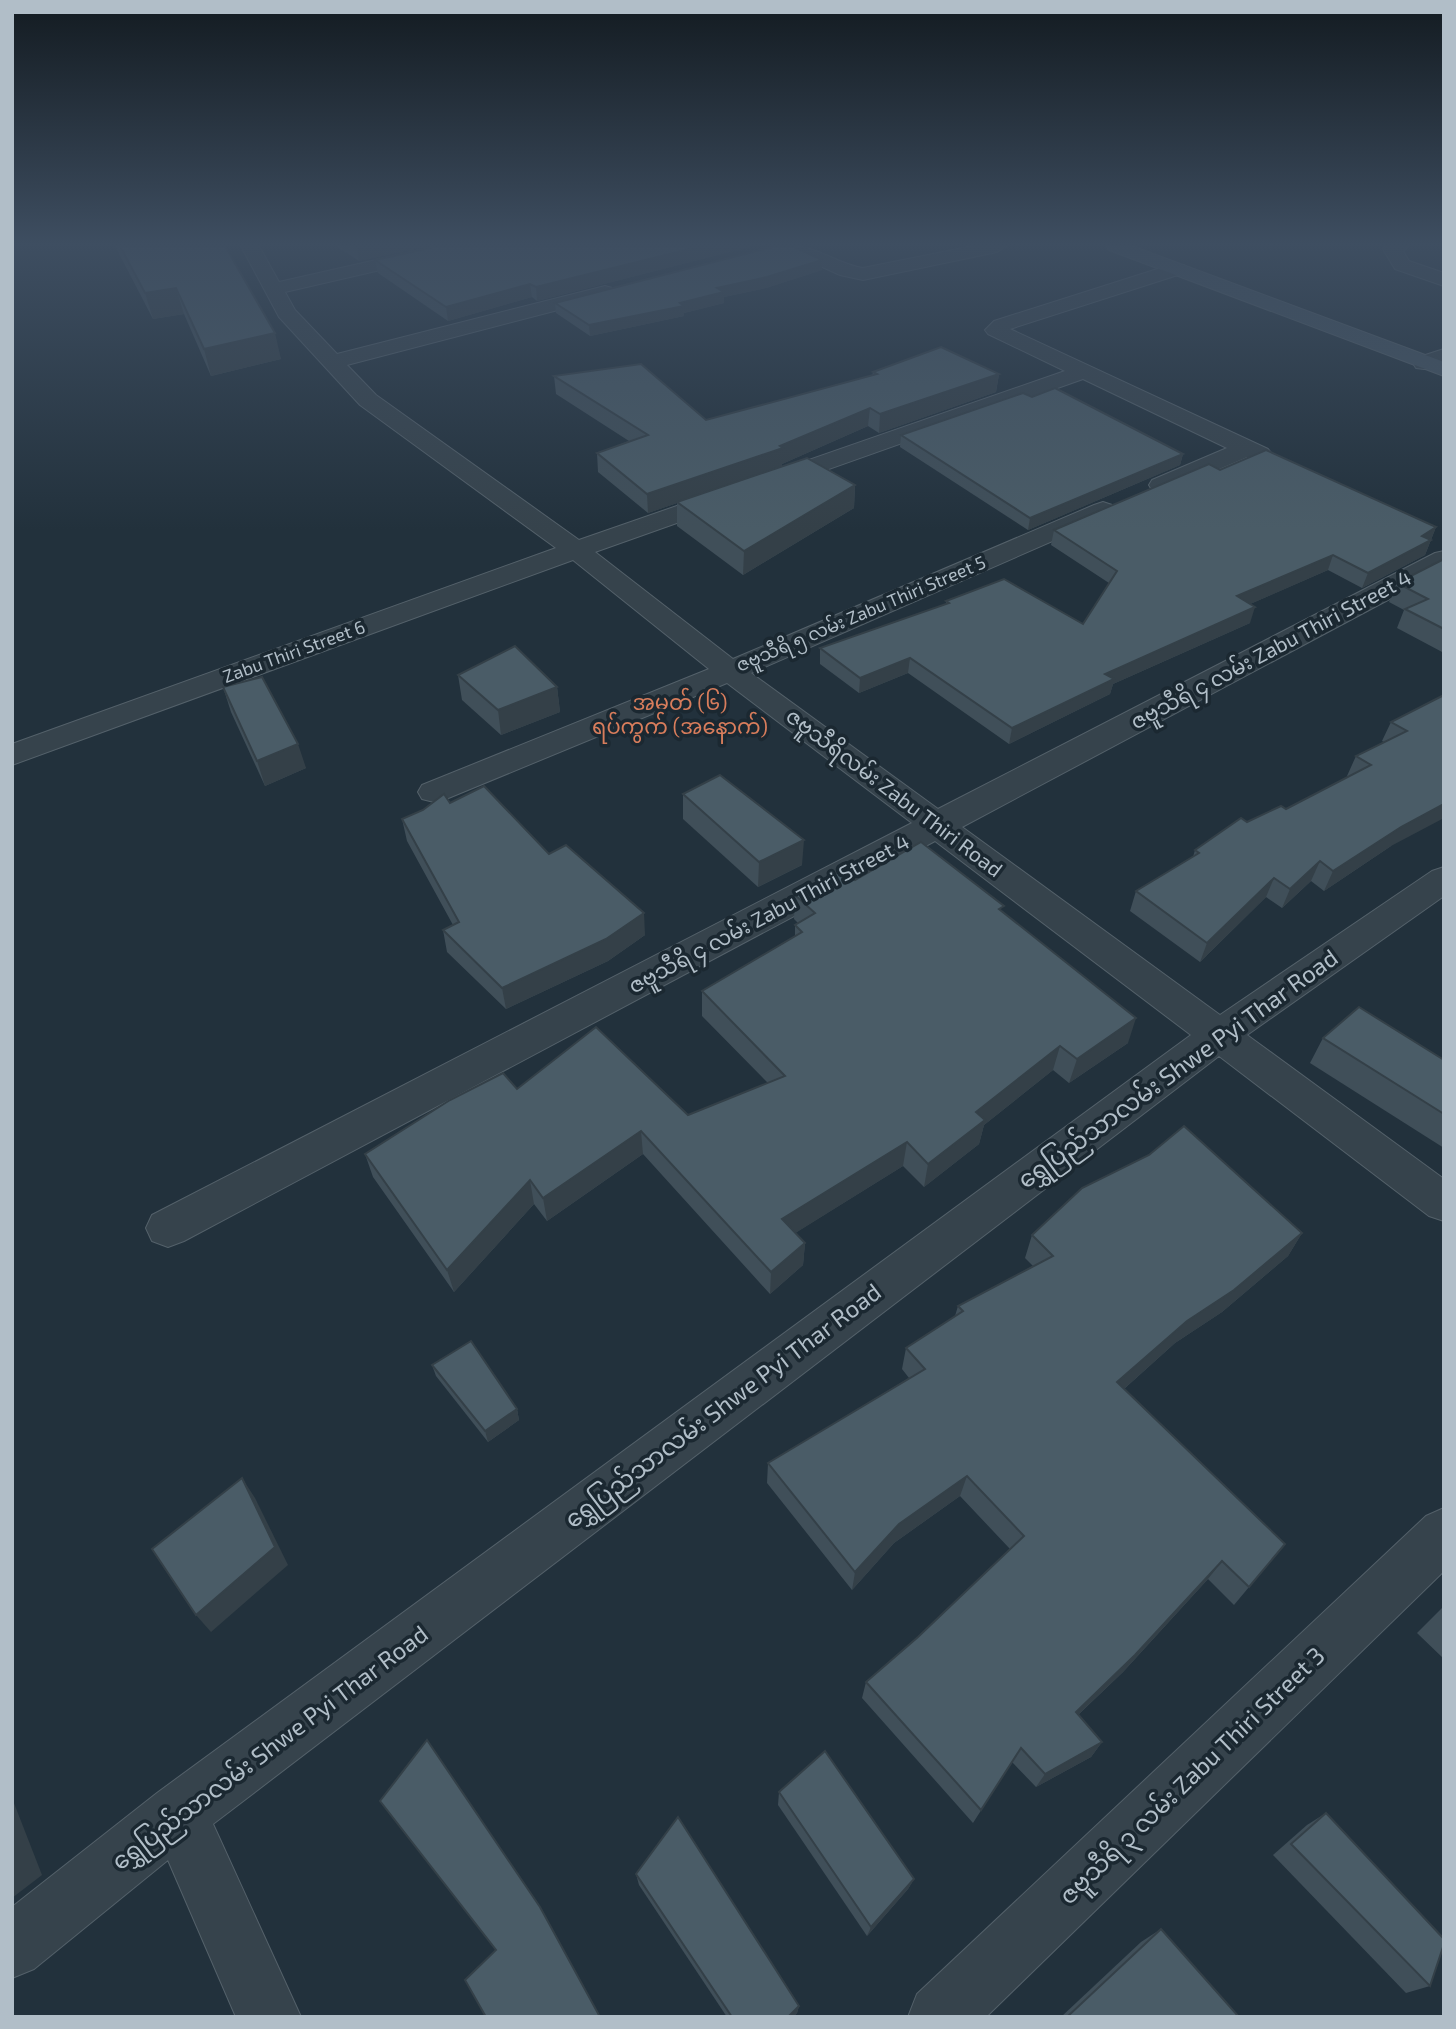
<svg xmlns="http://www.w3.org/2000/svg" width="1456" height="2029" font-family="'Exo 2','Noto Sans Myanmar',sans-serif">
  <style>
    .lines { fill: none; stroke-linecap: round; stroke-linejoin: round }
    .minor-casing { stroke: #54616a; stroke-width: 2 }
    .secondary-casing { stroke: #54616a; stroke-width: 2 }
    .minor { fill: #36434c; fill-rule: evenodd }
    .secondary { fill: #435360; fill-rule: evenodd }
    .wall { fill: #404f59 }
    .shaded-wall { fill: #344048 }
    .building { fill: #4a5c67; stroke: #344048; stroke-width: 2 }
    .labels { text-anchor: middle; stroke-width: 7; stroke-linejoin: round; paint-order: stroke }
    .far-street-label { font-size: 18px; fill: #b1bec8; stroke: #1b2831 }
    .street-label { font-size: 21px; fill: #b1bec8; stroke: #1b2831 }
    .far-quarter-label { font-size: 21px; fill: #d87d5c; stroke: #1b2831 }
    .near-street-label { font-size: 24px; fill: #b1bec8; stroke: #1b2831 }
  </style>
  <rect width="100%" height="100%" fill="#22313c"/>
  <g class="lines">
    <defs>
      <g id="minor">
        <path d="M 241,246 L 259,246 L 279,282 L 438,246 L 469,246 L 467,250 L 285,292 L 295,310 L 337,354 L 605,286 L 612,288 L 615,292 L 612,296 L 347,365 L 376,395 L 579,540 L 1065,371 L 988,334 L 985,330 L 994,321 L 1170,265 L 1184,265 L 1187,269 L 1184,273 L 1010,329 L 1268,449 L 1272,454 L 1268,459 L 1260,461 L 1247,457 L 1170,490 L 1161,492 L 1152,490 L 1149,485 L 1152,480 L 1227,448 L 1083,379 L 595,552 L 733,659 L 1094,505 L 1103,502 L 1112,505 L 1116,510 L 1112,515 L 751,673 L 938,809 L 1435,553 L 1444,551 L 1444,570 L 962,827 L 1220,1015 L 1432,871 L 1444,867 L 1444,896 L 1247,1035 L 1444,1179 L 1444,1221 L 1429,1216 L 1219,1056 L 213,1824 L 301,2017 L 236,2017 L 168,1860 L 34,1969 L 12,1978 L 12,1907 L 157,1793 L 1191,1035 L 935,841 L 184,1241 L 168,1247 L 152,1241 L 146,1228 L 152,1215 L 912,823 L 727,683 L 446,799 L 434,802 L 422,799 L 418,792 L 422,785 L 709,669 L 573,560 L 12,765 L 12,744 L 556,548 L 360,405 L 279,317 Z"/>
        <path d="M 783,246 C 815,243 833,263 863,268 L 973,246 L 1006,246 L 997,252 L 863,280 L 840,275 L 785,250 Z"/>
        <path d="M 1385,246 L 1409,246 L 1403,251 L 1409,261 L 1444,273 L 1444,286 L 1395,269 L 1383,249 Z"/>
        <path d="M 1444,349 L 1444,363 L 1424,369 L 1416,368 L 1413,363 L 1416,358 Z"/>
        <path d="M 1444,1508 L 1444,1571 L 986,2017 L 908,2017 L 917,1994 L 1426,1516 Z"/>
      </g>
      <path id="secondary" d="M 1107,246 L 1132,246 L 1444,362 L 1444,376 L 1109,250 Z"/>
    </defs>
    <use href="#minor" class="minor-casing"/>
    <use href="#secondary" class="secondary-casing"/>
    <use href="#minor" class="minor"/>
    <use href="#secondary" class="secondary"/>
  </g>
  <g class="wall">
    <path d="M 115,246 L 225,246 L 281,359 L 211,376 L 184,314 L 153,319 Z"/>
    <path d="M 336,246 L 428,246 L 359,261 Z"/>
    <path d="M 753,246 L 537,301 L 532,297 L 448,321 L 378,273 L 375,260 Z"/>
    <path d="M 822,270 L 766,288 L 724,297 L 724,303 L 684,313 L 684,316 L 590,336 L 556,313 L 555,303 Z"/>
    <path d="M 873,372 L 999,374 L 996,392 L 879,433 L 868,426 L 782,464 L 782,466 L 855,485 L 854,508 L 743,575 L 677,526 L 677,503 L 648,513 L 598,472 L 597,453 L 629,441 L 556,394 L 554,376 L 706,420 L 872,376 Z"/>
    <path d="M 1032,397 L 1183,454 L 1180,465 L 1028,530 L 900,447 L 901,435 Z"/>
    <path d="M 1220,470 L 1436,527 L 1425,555 L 1362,588 L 1328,570 L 1250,604 L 1250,623 L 1113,684 L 1110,694 L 1009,744 L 908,673 L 859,693 L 820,664 L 820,648 L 946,604 L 946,601 L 1083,624 L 1109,583 L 1051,545 L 1054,530 Z"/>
    <path d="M 1444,559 L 1444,653 L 1397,628 L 1404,610 L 1389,602 L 1397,583 Z"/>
    <path d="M 458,675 L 557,687 L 560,712 L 501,735 L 462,700 Z"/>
    <path d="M 223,687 L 306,768 L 265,786 L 231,712 Z"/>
    <path d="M 1444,695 L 1391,846 L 1324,891 L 1311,881 L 1282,908 L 1266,897 L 1200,962 L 1130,911 L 1136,891 L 1193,857 L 1195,850 L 1247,822 L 1286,809 L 1349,777 L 1347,776 L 1356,756 L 1384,742 L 1382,741 L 1391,722 Z"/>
    <path d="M 683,794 L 802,865 L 758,887 L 683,819 Z"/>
    <path d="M 450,803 L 645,935 L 608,961 L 506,1009 L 447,952 L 443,930 L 453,925 L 407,841 L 402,819 Z"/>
    <path d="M 855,880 L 1003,912 L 1128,1043 L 1069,1083 L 1053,1070 L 984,1125 L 979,1144 L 924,1187 L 903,1166 L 795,1233 L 805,1243 L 803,1265 L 770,1294 L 643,1154 L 547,1221 L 534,1204 L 454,1292 L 373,1177 L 365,1154 L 517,1089 L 688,1115 L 768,1083 L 702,1016 L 702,991 L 795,936 L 795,925 L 798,923 L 794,919 L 795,895 Z"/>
    <path d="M 1323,1038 L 1444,1060 L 1444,1148 L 1310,1063 Z"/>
    <path d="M 1302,1233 L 1288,1256 L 1222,1312 L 1175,1343 L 1124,1389 L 1285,1544 L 1234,1605 L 1208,1579 L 1123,1672 L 1078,1715 L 1102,1742 L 1091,1757 L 1036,1787 L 1012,1762 L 973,1823 L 862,1698 L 866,1682 L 918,1637 L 1010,1549 L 960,1496 L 894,1543 L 852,1590 L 767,1483 L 768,1463 L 909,1378 L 902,1369 L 906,1348 L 955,1316 L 958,1306 L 1033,1266 L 1025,1258 L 1032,1235 Z"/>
    <path d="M 432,1365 L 517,1409 L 519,1420 L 488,1442 L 436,1376 Z"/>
    <path d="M 1444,1606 L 1444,1659 L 1417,1633 Z"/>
    <path d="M 779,1792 L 914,1879 L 908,1889 L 867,1936 L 778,1805 Z"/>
    <path d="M 1326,1813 L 1430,1986 L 1406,1993 L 1273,1855 L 1307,1825 Z"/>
    <path d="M 636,1874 L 799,2006 L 797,2013 L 793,2017 L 727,2017 L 639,1885 Z"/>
    <path d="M 1161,1929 L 1239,2017 L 1061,2017 L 1141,1942 Z"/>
  </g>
  <g class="shaded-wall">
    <path d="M 368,246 L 428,246 L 359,261 L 357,248 Z"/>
    <path d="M 702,246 L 753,246 L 537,301 L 536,287 Z"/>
    <path d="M 822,260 L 822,270 L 766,288 L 724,297 L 724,303 L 684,313 L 684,316 L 590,336 L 589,325 L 680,303 L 717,288 Z"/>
    <path d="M 530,284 L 532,297 L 448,321 L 446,307 Z"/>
    <path d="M 176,288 L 184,314 L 153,319 L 145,293 Z"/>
    <path d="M 275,333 L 281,359 L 211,376 L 204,349 Z"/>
    <path d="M 999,374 L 996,392 L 879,433 L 880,414 Z"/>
    <path d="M 870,408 L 868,426 L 782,464 L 782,467 L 648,513 L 647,494 L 780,446 Z"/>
    <path d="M 1183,454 L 1180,465 L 1028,530 L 1030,518 Z"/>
    <path d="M 855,485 L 854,508 L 743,575 L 744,551 Z"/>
    <path d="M 1436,527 L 1425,555 L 1362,588 L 1368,573 Z"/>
    <path d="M 1333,555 L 1328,570 L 1232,612 L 1237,596 Z"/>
    <path d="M 1255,607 L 1250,623 L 1113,684 L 1110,694 L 1009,744 L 1012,728 L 1105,674 Z"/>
    <path d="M 910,658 L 908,673 L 859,693 L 860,678 Z"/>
    <path d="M 557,687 L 560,712 L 501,735 L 498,710 Z"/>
    <path d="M 298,744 L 306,768 L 265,786 L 257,761 Z"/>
    <path d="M 1444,804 L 1444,818 L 1391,846 L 1324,891 L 1333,871 L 1401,827 Z"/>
    <path d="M 804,840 L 802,865 L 758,887 L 759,862 Z"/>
    <path d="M 1320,861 L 1311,881 L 1282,908 L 1290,889 Z"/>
    <path d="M 1274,878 L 1266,897 L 1200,962 L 1207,943 Z"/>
    <path d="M 644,913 L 645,935 L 608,961 L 506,1009 L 502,988 Z"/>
    <path d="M 1136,1018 L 1128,1043 L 1069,1083 L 1077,1059 Z"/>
    <path d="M 1060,1046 L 1053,1070 L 984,1125 L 979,1144 L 924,1187 L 928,1164 L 976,1112 Z"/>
    <path d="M 641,1131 L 643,1154 L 547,1221 L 543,1198 Z"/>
    <path d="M 907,1142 L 903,1166 L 781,1242 L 782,1219 Z"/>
    <path d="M 530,1180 L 534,1204 L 454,1292 L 447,1270 Z"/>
    <path d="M 1302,1233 L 1288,1256 L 1222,1312 L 1175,1343 L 1107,1404 L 1117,1382 L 1187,1321 Z"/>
    <path d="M 805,1243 L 803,1265 L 770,1294 L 771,1272 Z"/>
    <path d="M 517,1409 L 519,1420 L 488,1442 L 485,1431 Z"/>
    <path d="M 967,1476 L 960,1496 L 894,1543 L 852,1590 L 855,1572 L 899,1524 Z"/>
    <path d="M 242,1478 L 255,1498 L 288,1565 L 211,1632 L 196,1615 Z"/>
    <path d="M 1222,1561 L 1208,1579 L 1123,1672 L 1065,1727 L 1076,1712 Z"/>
    <path d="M 1102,1742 L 1091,1757 L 1036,1787 L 1045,1774 Z"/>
    <path d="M 12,1798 L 42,1875 L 12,1898 Z"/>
    <path d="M 914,1879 L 908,1889 L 867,1936 L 871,1927 Z"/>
    <path d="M 799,2006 L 797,2013 L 793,2017 L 788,2017 Z"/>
  </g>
  <g class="building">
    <path d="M 120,246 L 225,246 L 275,333 L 204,349 L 176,288 L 145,293 Z"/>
    <path d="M 353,246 L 368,246 L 357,248 Z"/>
    <path d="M 439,246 L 702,246 L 536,287 L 530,284 L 446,307 L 375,260 Z"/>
    <path d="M 776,246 L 792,246 L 822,260 L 767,277 L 717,288 L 724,292 L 680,303 L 684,306 L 589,325 L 555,303 Z"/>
    <path d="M 941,347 L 999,374 L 880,414 L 870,408 L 780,446 L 783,448 L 647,494 L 597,453 L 648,435 L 554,376 L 641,364 L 706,420 L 877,374 L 873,372 Z"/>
    <path d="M 1055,388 L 1183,454 L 1030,518 L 901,435 L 1023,393 L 1032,397 Z"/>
    <path d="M 1266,450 L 1436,527 L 1422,536 L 1431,540 L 1368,573 L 1333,555 L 1237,596 L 1255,607 L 1105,674 L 1114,679 L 1012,728 L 910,658 L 860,678 L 820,648 L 949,603 L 946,601 L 1004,579 L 1083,624 L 1117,571 L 1054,530 L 1209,464 L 1220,470 Z"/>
    <path d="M 807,458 L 855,485 L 744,551 L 677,502 Z"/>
    <path d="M 1444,559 L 1444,629 L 1405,609 L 1428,599 L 1397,583 Z"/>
    <path d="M 515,646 L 557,687 L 498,710 L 458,675 Z"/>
    <path d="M 262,677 L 298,744 L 257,761 L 223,687 Z"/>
    <path d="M 1444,695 L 1444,804 L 1401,827 L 1333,871 L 1320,861 L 1290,889 L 1274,878 L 1207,943 L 1136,891 L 1199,853 L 1195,850 L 1241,818 L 1247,822 L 1281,806 L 1286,809 L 1371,765 L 1356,756 L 1407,731 L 1391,722 Z"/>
    <path d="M 720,775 L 804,840 L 759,862 L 683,794 Z"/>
    <path d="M 484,786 L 549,854 L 566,845 L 644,913 L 606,939 L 502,988 L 443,930 L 459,922 L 402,819 L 423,810 L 444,794 L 450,803 Z"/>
    <path d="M 921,842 L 1004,906 L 999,909 L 1136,1018 L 1077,1059 L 1060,1046 L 976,1112 L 985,1120 L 928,1164 L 907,1142 L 782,1219 L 805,1243 L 771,1272 L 641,1131 L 543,1198 L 530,1180 L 447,1270 L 365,1154 L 450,1100 L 503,1073 L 517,1089 L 596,1027 L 688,1115 L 785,1076 L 702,991 L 802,932 L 795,925 L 815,913 L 795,895 L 842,870 L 855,880 Z"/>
    <path d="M 1359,1007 L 1444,1060 L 1444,1114 L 1323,1038 Z"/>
    <path d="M 1184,1126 L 1302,1233 L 1234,1290 L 1187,1321 L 1117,1382 L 1285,1544 L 1249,1587 L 1222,1561 L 1135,1655 L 1076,1712 L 1102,1742 L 1045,1774 L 1021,1748 L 981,1810 L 866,1682 L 918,1637 L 1024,1536 L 967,1476 L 899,1524 L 855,1572 L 768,1463 L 925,1369 L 906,1348 L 963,1311 L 958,1306 L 1053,1256 L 1032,1235 L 1082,1188 L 1149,1155 Z"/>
    <path d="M 471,1341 L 517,1409 L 485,1431 L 432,1365 Z"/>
    <path d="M 242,1478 L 275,1547 L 196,1615 L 152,1549 Z"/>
    <path d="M 427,1740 L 540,1907 L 600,2017 L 486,2017 L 465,1980 L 496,1950 L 380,1801 Z"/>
    <path d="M 825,1751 L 914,1879 L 871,1927 L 779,1792 Z"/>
    <path d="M 1326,1813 L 1444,1939 L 1444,1944 L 1430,1986 L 1291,1844 Z"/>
    <path d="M 678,1817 L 799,2006 L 788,2017 L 732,2017 L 636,1874 Z"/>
    <path d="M 1161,1929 L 1239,2017 L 1067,2017 Z"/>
  </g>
  <linearGradient id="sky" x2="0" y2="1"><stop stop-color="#131b21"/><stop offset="0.46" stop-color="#3e4e61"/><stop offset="1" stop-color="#3e4e61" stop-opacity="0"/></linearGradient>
  <rect width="1456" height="530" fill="url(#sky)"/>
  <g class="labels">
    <g class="far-street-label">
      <text transform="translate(861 614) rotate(-23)" y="6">ဇဗူသီရိ ၅ လမ်း Zabu Thiri Street 5</text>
      <text transform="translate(294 652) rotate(-20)" y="6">Zabu Thiri Street 6</text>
    </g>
    <g class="street-label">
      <text transform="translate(1271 650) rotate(-28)" y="7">ဇဗူသီရိ ၄ လမ်း Zabu Thiri Street 4</text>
      <text transform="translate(894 793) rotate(37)" y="7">ဇဗူသီရိလမ်း Zabu Thiri Road</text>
      <text transform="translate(769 914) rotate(-28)" y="7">ဇဗူသီရိ ၄ လမ်း Zabu Thiri Street 4</text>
    </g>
    <g class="far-quarter-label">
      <text x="680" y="710">အမှတ် (၆)<tspan x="680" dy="24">ရပ်ကွက် (အနောက်)</tspan></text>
    </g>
    <g class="near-street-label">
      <text transform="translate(1178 1069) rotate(-36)" y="8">ရွှေပြည်သာလမ်း Shwe Pyi Thar Road</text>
      <text transform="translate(723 1406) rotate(-37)" y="8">ရွှေပြည်သာလမ်း Shwe Pyi Thar Road</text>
      <text transform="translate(270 1748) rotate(-37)" y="8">ရွှေပြည်သာလမ်း Shwe Pyi Thar Road</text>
      <text transform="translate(1192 1776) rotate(-44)" y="8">ဇဗူသီရိ ၃ လမ်း Zabu Thiri Street 3</text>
    </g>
  </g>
  <rect width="1456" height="2029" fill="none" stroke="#b1bec8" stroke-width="28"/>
</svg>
